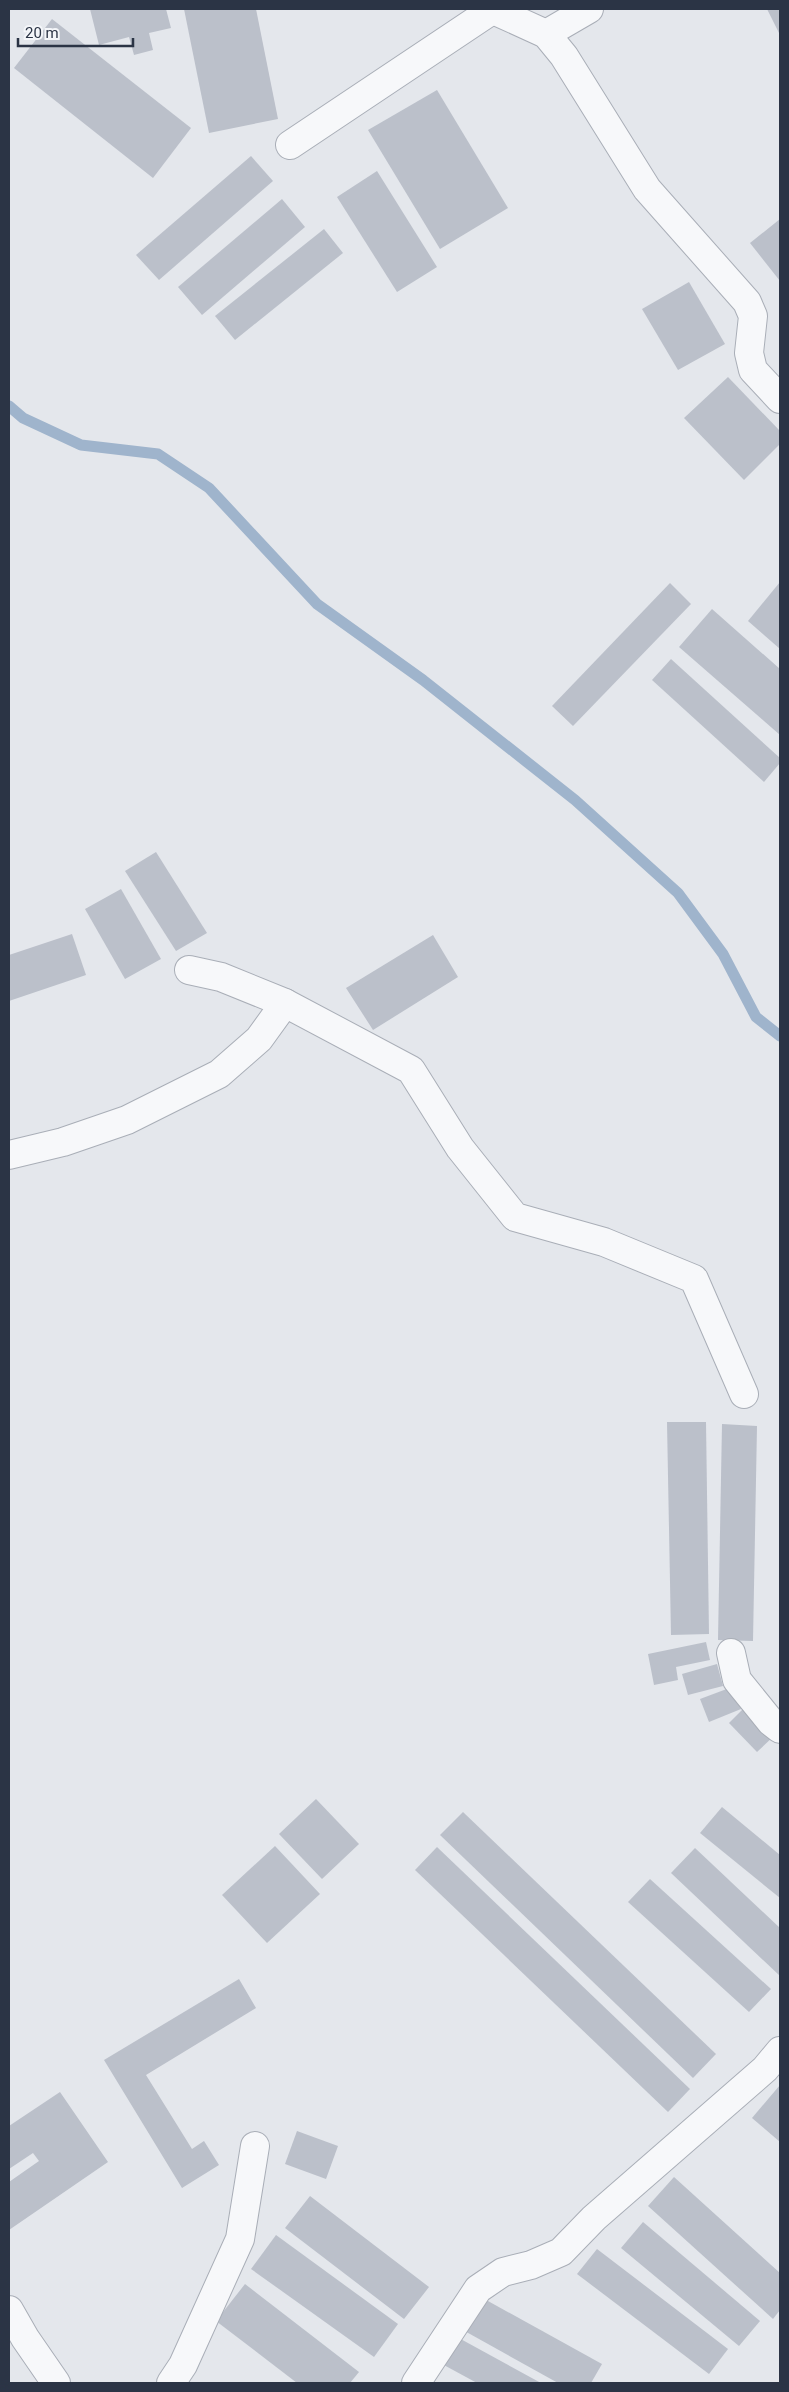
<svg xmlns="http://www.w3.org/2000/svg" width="789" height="2392" font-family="Roboto,sans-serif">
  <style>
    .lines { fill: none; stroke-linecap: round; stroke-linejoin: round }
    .stream { stroke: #9fb4cc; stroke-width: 11 }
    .building { fill: #bbc0ca }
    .minor-casing { stroke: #a9aeb7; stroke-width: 30 }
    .minor { stroke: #f7f8fa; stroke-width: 28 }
  </style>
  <rect width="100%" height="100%" fill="#e4e7ec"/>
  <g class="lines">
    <path class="stream" d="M 9,406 L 23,418 L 81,445 L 158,454 L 209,488 L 317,604 L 423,680 L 575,800 L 678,893 L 723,954 L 756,1017 L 780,1036"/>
  </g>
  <g class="building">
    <path d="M 90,9 L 166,9 L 171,28 L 149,33 L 153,50 L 134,55 L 129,37 L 99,45 Z"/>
    <path d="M 184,9 L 256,9 L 278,119 L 209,133 Z"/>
    <path d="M 767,9 L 780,9 L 780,35 Z"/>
    <path d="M 52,19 L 191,128 L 153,178 L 14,68 Z"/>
    <path d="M 437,90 L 508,208 L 440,249 L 368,130 Z"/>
    <path d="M 251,156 L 273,181 L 159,280 L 136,255 Z"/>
    <path d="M 377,171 L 437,267 L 397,292 L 337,197 Z"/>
    <path d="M 282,199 L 305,227 L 202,315 L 178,287 Z"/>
    <path d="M 780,219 L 780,281 L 750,243 Z"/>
    <path d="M 324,229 L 343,253 L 235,340 L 215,316 Z"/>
    <path d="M 689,282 L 725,344 L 678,370 L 642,309 Z"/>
    <path d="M 728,377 L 780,431 L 780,444 L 744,480 L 684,418 Z"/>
    <path d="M 780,582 L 780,649 L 748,621 Z"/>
    <path d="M 670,583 L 691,604 L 573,726 L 552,706 Z"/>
    <path d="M 712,609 L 780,669 L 780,735 L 679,647 Z"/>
    <path d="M 671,659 L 780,758 L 780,763 L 764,782 L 652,680 Z"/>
    <path d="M 156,852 L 207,933 L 176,951 L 125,871 Z"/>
    <path d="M 121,889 L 161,959 L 125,979 L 85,909 Z"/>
    <path d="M 72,934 L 86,975 L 9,1001 L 9,955 Z"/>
    <path d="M 433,935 L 458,977 L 373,1030 L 346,988 Z"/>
    <path d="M 667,1422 L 706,1422 L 709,1634 L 671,1635 Z"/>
    <path d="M 722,1424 L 757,1426 L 753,1641 L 718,1640 Z"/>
    <path d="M 706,1642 L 710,1660 L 676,1667 L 678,1680 L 654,1685 L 648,1654 Z"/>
    <path d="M 717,1664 L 723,1686 L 688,1695 L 682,1674 Z"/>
    <path d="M 732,1687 L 741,1709 L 709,1722 L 700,1699 Z"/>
    <path d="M 747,1705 L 775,1735 L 757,1752 L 729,1723 Z"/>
    <path d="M 316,1799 L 359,1844 L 322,1879 L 279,1834 Z"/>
    <path d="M 722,1807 L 780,1855 L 780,1898 L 700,1833 Z"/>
    <path d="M 463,1812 L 716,2054 L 693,2078 L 440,1835 Z"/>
    <path d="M 275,1846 L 320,1894 L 267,1943 L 222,1895 Z"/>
    <path d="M 437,1847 L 690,2089 L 668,2112 L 415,1870 Z"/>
    <path d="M 695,1848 L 780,1928 L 780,1976 L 671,1873 Z"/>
    <path d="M 650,1879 L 771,1989 L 749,2012 L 628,1902 Z"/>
    <path d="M 239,1979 L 256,2008 L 146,2075 L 192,2149 L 204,2141 L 219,2165 L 182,2188 L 104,2060 Z"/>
    <path d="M 780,2085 L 780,2142 L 752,2118 Z"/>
    <path d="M 60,2092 L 108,2162 L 9,2230 L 9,2182 L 39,2161 L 33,2153 L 9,2169 L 9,2126 Z"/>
    <path d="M 297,2131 L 338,2146 L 326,2179 L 285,2164 Z"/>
    <path d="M 674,2177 L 780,2273 L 780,2310 L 773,2319 L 648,2206 Z"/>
    <path d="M 310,2196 L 429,2287 L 404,2319 L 285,2228 Z"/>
    <path d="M 643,2222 L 760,2321 L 739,2346 L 621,2248 Z"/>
    <path d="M 276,2235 L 398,2324 L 374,2357 L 251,2269 Z"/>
    <path d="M 597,2249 L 728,2349 L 709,2374 L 577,2274 Z"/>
    <path d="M 245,2284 L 359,2372 L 350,2383 L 297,2383 L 216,2321 Z"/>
    <path d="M 479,2296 L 602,2364 L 591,2383 L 558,2383 L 461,2329 Z"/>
    <path d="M 457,2337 L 541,2383 L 477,2383 L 442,2364 Z"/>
  </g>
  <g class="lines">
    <defs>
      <g id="minor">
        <path d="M 491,9 L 546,34 L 564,56 L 647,189 L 747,302 L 753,316 L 749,353 L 753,370 L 780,399"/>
        <path d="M 546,34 L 589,9"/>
        <path d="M 290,145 L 492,10"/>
        <path d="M 189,970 L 221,977 L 285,1003 L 411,1070 L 460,1148 L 515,1217 L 604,1242 L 694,1279 L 744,1394"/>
        <path d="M 9,1155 L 63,1142 L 127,1120 L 219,1074 L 259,1039 L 285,1003"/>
        <path d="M 731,1653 L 737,1680 L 771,1722 L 780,1729"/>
        <path d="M 9,2310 L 25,2338 L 56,2383"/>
        <path d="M 171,2383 L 183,2365 L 240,2239 L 255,2146"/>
        <path d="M 416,2383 L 478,2289 L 503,2272 L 531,2265 L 561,2252 L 594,2218 L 765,2069 L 780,2051"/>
      </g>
    </defs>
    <use href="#minor" class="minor-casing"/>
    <use href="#minor" class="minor"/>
  </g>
  <rect width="789" height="2392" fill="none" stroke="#2b3445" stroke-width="20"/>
  <path d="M18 38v8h115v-8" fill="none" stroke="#2b3445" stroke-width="2.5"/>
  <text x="25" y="38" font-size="15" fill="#2b3445" stroke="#f4f6f9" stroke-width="4" paint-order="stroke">20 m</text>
</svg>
